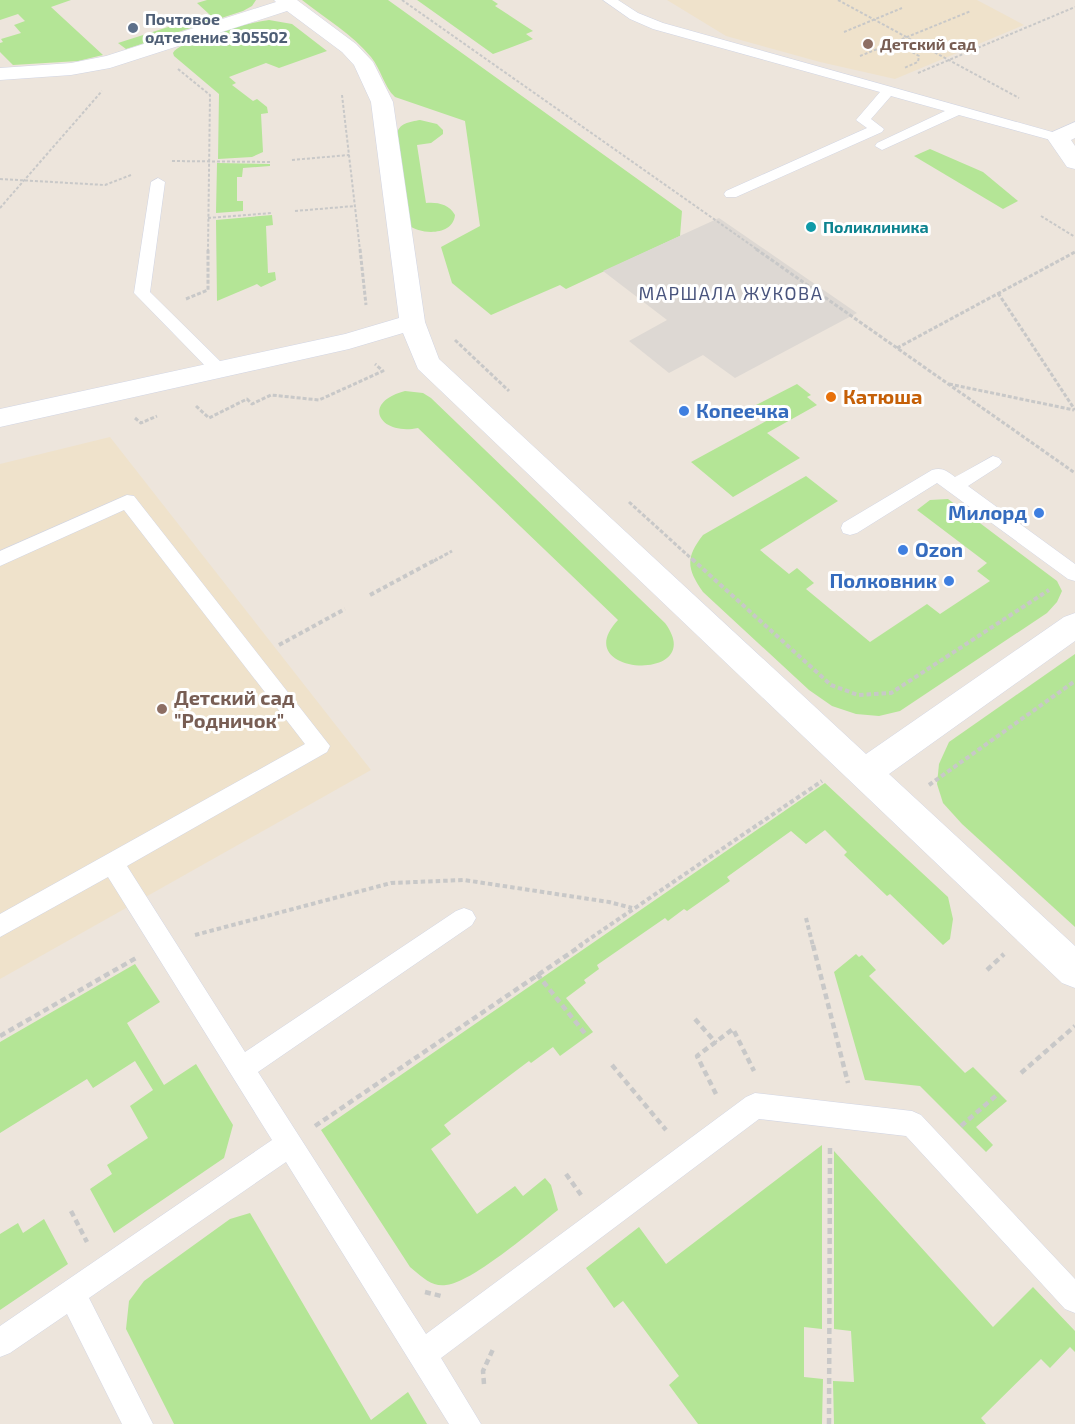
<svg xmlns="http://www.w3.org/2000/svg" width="1075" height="1424" font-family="'Exo 2',sans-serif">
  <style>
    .education { fill: #efe2cb }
    .green { fill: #b4e596 }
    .plaza { fill: #ddd8d3 }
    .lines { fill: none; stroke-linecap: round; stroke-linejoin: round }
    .service-casing { stroke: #d1d5e4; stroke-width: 1 }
    .minor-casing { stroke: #d1d5e4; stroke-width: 1 }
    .path-far3 { stroke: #c8c8c8; stroke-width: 2; stroke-dasharray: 3 2; stroke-linecap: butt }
    .path-far2 { stroke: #c8c8c8; stroke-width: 3; stroke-dasharray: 4 2; stroke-linecap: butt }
    .path-far1 { stroke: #c8c8c8; stroke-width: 4; stroke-dasharray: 4.5 3; stroke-linecap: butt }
    .path { stroke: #c8c8c8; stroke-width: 4.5; stroke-dasharray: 6 4; stroke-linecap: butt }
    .service { fill: #fff; fill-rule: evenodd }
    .minor { fill: #fff; fill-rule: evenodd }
    .service-dot { fill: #5c6f8a; stroke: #fff; stroke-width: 2 }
    .education-dot { fill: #8d6e63; stroke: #fff; stroke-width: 2 }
    .culture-dot { fill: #0f9aa8; stroke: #fff; stroke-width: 2 }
    .food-dot { fill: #e8710a; stroke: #fff; stroke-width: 2 }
    .shop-dot { fill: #3f7fe0; stroke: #fff; stroke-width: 2 }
    .labels { text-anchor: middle; stroke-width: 6; stroke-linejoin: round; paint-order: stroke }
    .far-service-label { font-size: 16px; font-weight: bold; fill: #4e5e75; stroke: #fff; text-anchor: start }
    .far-education-label { font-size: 16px; font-weight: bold; fill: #785e54; stroke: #fff; text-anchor: start }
    .far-culture-label { font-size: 16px; font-weight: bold; fill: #0d838f; stroke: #fff; text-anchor: start }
    .far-quarter-label { font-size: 18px; letter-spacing: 1.5px; fill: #49547d; stroke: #fff }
    .food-label { font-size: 20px; font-weight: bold; fill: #c56008; stroke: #fff; text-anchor: start }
    .shop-label { font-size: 20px; font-weight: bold; fill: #366cbe; stroke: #fff; text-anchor: start }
    .education-label { font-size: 20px; font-weight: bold; fill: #785e54; stroke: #fff; text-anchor: start }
  </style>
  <rect width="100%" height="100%" fill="#ede5dc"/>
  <g class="education">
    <path d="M 667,0 L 977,0 L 1024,25 L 895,79 L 820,62 L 726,36 Z"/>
    <path d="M 110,437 L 371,770 L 0,979 L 0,464 Z"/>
  </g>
  <g class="green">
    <path d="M 0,0 L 71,0 L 51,7 L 103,55 L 78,61 L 13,65 L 0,52 L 0,43 L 3,42 L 1,39 L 21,33 L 14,25 L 25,21 L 18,14 L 0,20 Z"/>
    <path d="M 207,0 L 256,0 L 252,6 L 243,11 L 126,49 L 118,43 L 209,14 L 197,3 Z"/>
    <path d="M 302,0 L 388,0 L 682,211 L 680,236 L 566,289 L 560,285 L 491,315 L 452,283 L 441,247 L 480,226 L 465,121 L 395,97 C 384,87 381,69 371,57 C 353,35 325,18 302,0 Z"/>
    <path d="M 417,0 L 492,0 L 498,4 L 495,6 L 533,31 L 526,34 L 533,39 L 493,54 Z"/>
    <path d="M 269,20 L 292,24 L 327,51 L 279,68 L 266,63 L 229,77 L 236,83 L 232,85 L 253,101 L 257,99 L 267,107 L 268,113 L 261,114 L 263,152 L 252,157 L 218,159 L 219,94 L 174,56 L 173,53 C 180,40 252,22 269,20 Z"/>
    <path d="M 420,120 L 437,124 L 443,130 L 443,134 L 431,143 L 417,145 L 426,203 C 437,202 449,204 455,215 C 453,236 421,235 408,225 L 397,135 C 398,123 410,122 420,120 Z"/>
    <path d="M 930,149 L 983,172 L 1018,201 L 1003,209 L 914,156 Z"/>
    <path d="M 217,163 L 270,164 L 270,166 L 243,168 L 242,177 L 237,177 L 237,201 L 243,201 L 243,211 L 216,213 Z"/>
    <path d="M 272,215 L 273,225 L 266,226 L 268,273 L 275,272 L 276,280 L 261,287 L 257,284 L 217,301 L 216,220 Z"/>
    <path d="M 797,384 L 811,395 L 807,397 L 817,405 L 767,433 L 800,458 L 733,497 L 691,462 L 770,419 L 754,406 Z"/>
    <path d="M 405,391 L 423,393 L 431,398 L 665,623 C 710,684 565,676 618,620 L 418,428 C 380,436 360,403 405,391 Z"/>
    <path d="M 806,476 L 838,501 L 760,550 L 789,574 L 797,568 L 814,583 L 806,589 L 870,642 L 927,604 L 940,614 L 990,581 L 977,571 L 987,563 L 917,510 L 930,500 L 948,499 L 1057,581 L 1062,591 L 1057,602 L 1047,613 L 900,711 L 879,716 L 856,714 L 832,706 L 809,690 L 703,592 C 687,569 685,558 703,535 Z"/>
    <path d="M 1075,654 L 1075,927 L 962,824 L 943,803 L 937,784 L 939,764 L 949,742 Z"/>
    <path d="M 825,783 L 948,897 L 953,919 L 950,939 L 943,945 L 890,894 L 887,896 L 844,855 L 847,852 L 825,830 L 806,844 L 791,831 L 727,877 L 730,881 L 687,911 L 684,909 L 668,921 L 665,918 L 597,965 L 599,969 L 584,980 L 586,983 L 566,998 L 593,1032 L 560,1056 L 553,1047 L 531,1063 L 529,1061 L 444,1125 L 451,1134 L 431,1149 L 477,1214 L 515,1186 L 523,1196 L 545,1178 L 551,1185 L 558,1210 C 534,1229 473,1282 446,1285 C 431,1287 421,1276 410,1267 L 321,1130 Z"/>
    <path d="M 856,954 L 859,957 L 862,955 L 876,970 L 869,976 L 965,1073 L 973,1067 L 1007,1101 L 976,1127 L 993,1145 L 986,1152 L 920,1086 L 865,1080 L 834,972 Z"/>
    <path d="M 135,964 L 160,1002 L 127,1023 L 164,1085 L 196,1064 L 233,1125 L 224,1158 L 114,1233 L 90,1189 L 112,1174 L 107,1165 L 148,1138 L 130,1106 L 153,1090 L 135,1061 L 93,1088 L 87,1079 L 0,1133 L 0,1042 Z"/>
    <path d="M 822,1145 L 822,1329 L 804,1327 L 804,1377 L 823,1379 L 822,1424 L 698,1424 L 669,1385 L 679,1376 L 623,1301 L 614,1308 L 586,1268 L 639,1227 L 666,1264 Z"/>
    <path d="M 834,1151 L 993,1327 L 1033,1287 L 1075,1331 L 1075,1352 L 1070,1347 L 1050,1368 L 1041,1359 L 981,1418 L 986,1424 L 834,1424 L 833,1381 L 854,1382 L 851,1331 L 834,1329 Z"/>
    <path d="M 250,1213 L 371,1420 L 408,1392 L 427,1424 L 174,1424 L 126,1329 L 129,1301 L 144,1281 L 230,1219 Z"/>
    <path d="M 44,1219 L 68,1264 L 0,1310 L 0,1234 L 18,1223 L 23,1233 Z"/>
  </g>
  <path class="plaza" d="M 719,218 L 857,313 L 735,378 L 703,355 L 669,373 L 629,341 L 667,320 L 603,271 Z"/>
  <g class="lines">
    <defs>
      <g id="service">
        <path d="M 603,0 L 618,0 L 638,13 L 663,23 L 1063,135 L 1065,138 L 1058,142 L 959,115 L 882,150 L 875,146 L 877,143 L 945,111 L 891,96 L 871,119 L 884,129 L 882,132 L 736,197 L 726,197 L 724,194 L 726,191 L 867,128 L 856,120 L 880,92 L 653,29 L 630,19 Z"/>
        <path d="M 158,178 L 165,182 L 150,292 L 225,366 L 227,370 L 225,374 L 213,374 L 134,293 L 151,182 Z"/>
        <path d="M 993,456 L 999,458 L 1002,462 L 999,466 L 968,486 L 1075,564 L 1075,581 L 1068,579 L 937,483 L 857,533 L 850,535 L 843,533 L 841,528 L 843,523 L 932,470 C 942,467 947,471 955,477 Z"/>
        <path d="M 127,495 L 134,496 L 330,746 L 327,752 L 127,866 L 245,1052 L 456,911 L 464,908 L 472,911 L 476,918 L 472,925 L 258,1072 L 426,1334 L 746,1097 L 755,1093 L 912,1111 L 921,1115 L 1075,1279 L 1075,1313 L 1065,1309 L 906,1136 L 759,1119 L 441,1358 L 481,1424 L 449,1424 L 286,1162 L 89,1298 L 153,1424 L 122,1424 L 67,1314 L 10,1353 L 0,1357 L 0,1326 L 272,1140 L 108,877 L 0,937 L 0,914 L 305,744 L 124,510 L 0,566 L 0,551 Z"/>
      </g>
      <g id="minor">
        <path d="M 274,0 L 297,0 L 356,44 L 373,62 L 393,102 L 425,322 L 439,359 L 866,754 L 1064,617 L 1075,613 L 1075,641 L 889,774 L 1075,946 L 1075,988 L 1062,983 L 418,369 L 403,333 L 349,349 L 0,427 L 0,409 L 345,334 L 399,318 L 371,102 L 354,65 L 342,52 L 287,11 L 110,68 L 71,75 L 0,80 L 0,68 L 71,63 L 106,56 L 276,2 Z"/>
        <path d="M 1075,122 L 1075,138 L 1071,140 L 1075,146 L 1075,169 L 1067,167 L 1047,138 L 1050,133 Z"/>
      </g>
    </defs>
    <use href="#service" class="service-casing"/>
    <use href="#minor" class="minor-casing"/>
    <g class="path-far3">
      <path d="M 402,0 L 758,250"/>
      <path d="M 838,0 L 1019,98"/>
      <path d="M 844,32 L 902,8"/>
      <path d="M 895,42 L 919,56 L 918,62 L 904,68"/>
      <path d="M 860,56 L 971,11"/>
      <path d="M 178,69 L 210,95 L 208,250"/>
      <path d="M 918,73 L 1075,7"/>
      <path d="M 342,95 L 360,250"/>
      <path d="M 292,160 L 349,155"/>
      <path d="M 172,161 L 270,162"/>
      <path d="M 0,179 L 105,185 L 131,175"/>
      <path d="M 0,208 L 102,91"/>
      <path d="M 295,211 L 355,206"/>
      <path d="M 1041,216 L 1075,237"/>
      <path d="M 208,218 L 272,213"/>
    </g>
    <g class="path-far2">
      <path d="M 360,249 L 366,305"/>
      <path d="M 756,249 L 1075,473"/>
      <path d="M 998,293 L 1075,410"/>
      <path d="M 186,299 L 208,290 L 208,249"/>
      <path d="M 455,340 L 509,391"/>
      <path d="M 897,348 L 1075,252"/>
      <path d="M 949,384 L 1074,410"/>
      <path d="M 196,406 L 209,418 L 247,399 L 252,404 L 271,395 L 319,400 L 383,371 L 375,364"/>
      <path d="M 135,418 L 141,423 L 157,416"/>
      <path d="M 629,502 L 694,561"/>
      <path d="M 434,561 L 452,551"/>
    </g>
    <g class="path-far1">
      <path d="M 692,559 L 831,685 L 858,695 L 891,693 L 1049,590"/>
      <path d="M 370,595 L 437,559"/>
      <path d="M 279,645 L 345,609"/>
      <path d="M 929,785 L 1075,681"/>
      <path d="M 806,918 L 813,946"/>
      <path d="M 195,935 L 391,883 L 464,880 L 609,902 L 632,908"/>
      <path d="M 579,946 L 822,781"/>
    </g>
    <g class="path">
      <path d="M 813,945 L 848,1083"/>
      <path d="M 987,970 L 1004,954"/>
      <path d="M 537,974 L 587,1036"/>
      <path d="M 695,1019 L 716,1043"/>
      <path d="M 0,1036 L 136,958"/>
      <path d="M 612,1065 L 666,1130"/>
      <path d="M 1021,1073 L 1075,1026"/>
      <path d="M 716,1094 L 697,1056 L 733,1029 L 754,1071"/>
      <path d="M 315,1126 L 582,945"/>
      <path d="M 961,1126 L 999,1093"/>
      <path d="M 566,1174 L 581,1195"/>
      <path d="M 71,1211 L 87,1242"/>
      <path d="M 425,1292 L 441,1296"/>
      <path d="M 484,1384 L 483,1371 L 494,1347"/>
      <path d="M 829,1424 L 830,1147"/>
    </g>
    <use href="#service" class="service"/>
    <use href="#minor" class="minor"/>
  </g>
  <circle class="service-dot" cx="133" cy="28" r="6"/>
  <g class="education-dot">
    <circle cx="868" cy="44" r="6"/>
    <circle cx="162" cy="709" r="6"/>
  </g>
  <circle class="culture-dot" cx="811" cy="227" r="6"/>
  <circle class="food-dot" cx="831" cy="397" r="6"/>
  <g class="shop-dot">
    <circle cx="684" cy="411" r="6"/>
    <circle cx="1039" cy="513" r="6"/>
    <circle cx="903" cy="550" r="6"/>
    <circle cx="949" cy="581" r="6"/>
  </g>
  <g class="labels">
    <g class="far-service-label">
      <text x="145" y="25">Почтовое<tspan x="145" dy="18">одтеление 305502</tspan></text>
    </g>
    <g class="far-education-label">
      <text x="880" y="50">Детский сад</text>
    </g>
    <g class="far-culture-label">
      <text x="823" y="233">Поликлиника</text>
    </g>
    <g class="far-quarter-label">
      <text x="731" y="300">МАРШАЛА ЖУКОВА</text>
    </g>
    <g class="food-label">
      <text x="843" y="404">Катюша</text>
    </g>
    <g class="shop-label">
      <text x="696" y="418">Копеечка</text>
      <text x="1027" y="520" text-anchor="end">Милорд</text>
      <text x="915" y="557">Ozon</text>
      <text x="937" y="588" text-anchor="end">Полковник</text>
    </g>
    <g class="education-label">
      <text x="174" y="705">Детский сад<tspan x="174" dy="23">"Родничок"</tspan></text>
    </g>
  </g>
</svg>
